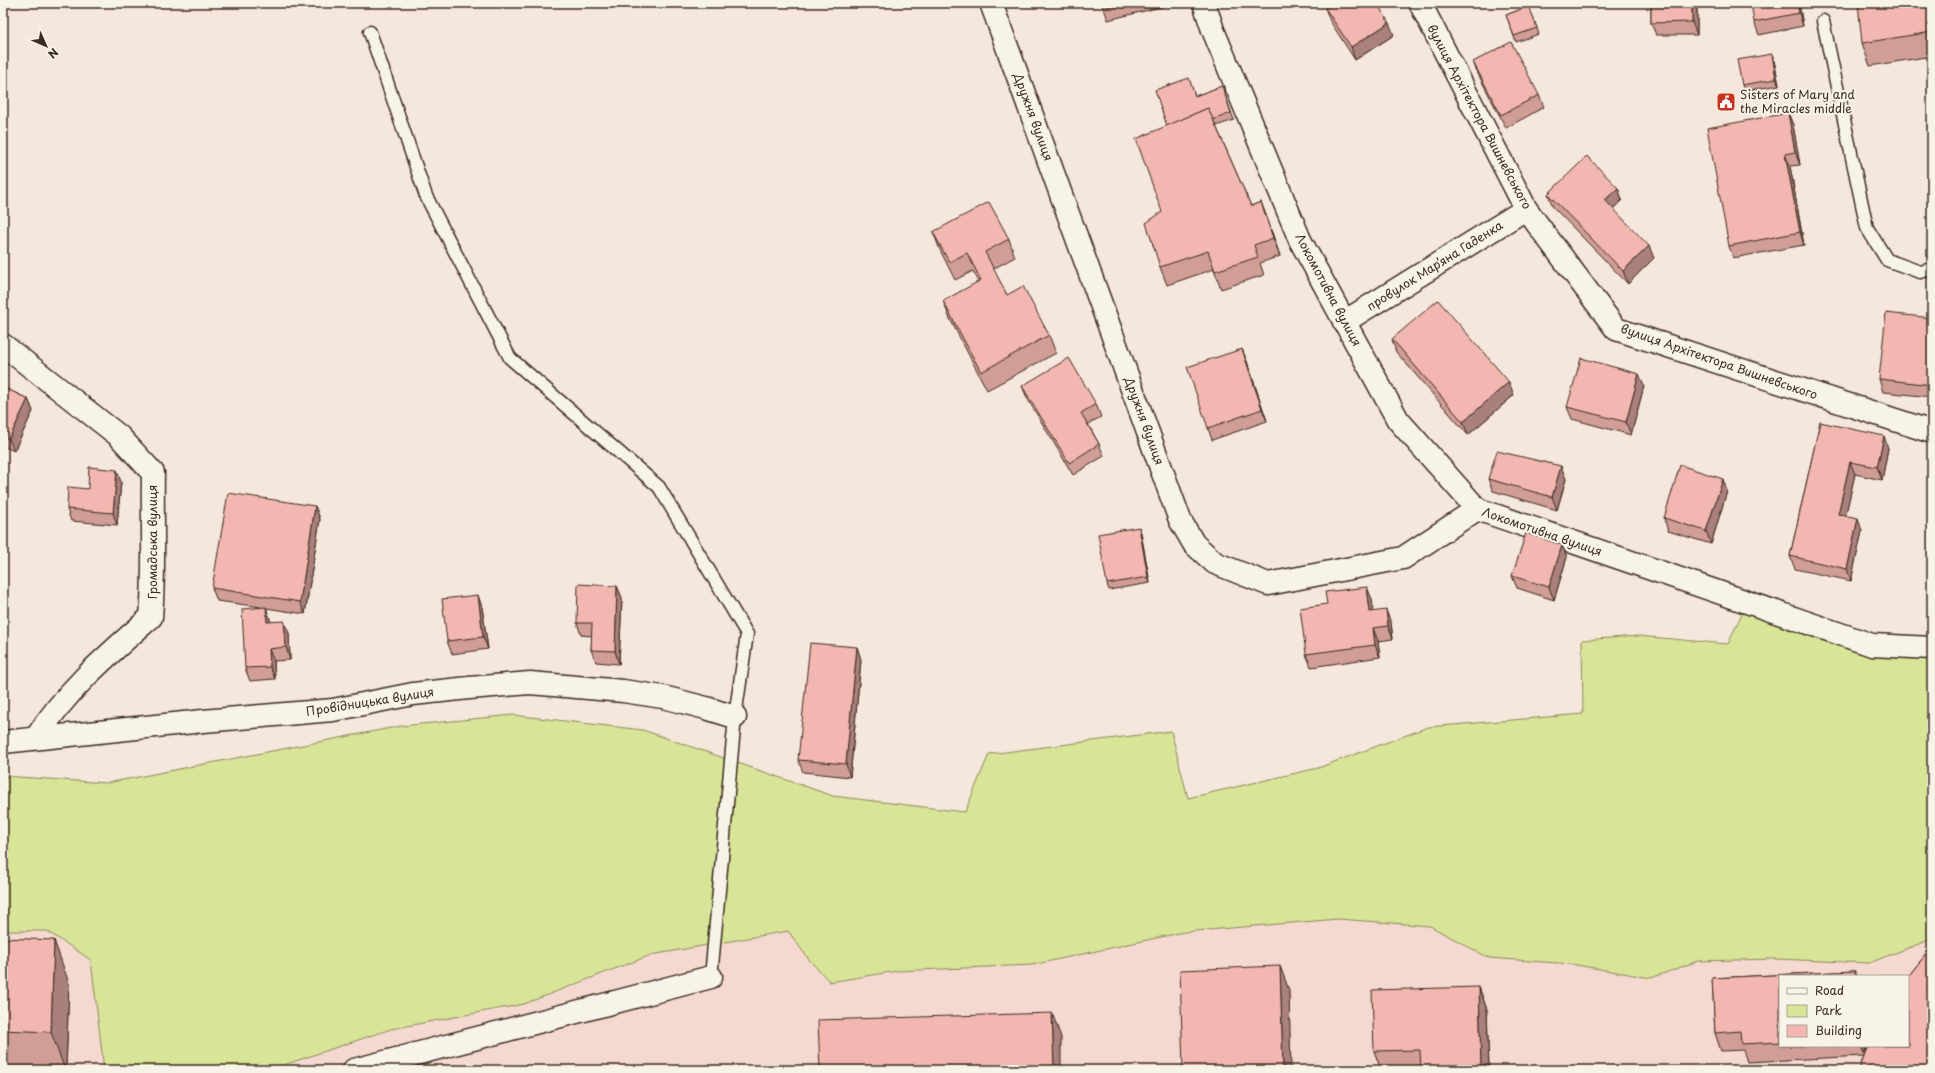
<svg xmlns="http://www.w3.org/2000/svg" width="1935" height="1073" font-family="'Playpen Sans',sans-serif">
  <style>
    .built { fill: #f5d9d0; fill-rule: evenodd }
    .green { fill: #d8e497; stroke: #8a875a }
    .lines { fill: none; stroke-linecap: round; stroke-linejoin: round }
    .service-casing { stroke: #3b2a1e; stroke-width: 15 }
    .minor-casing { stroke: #3b2a1e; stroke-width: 25 }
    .service { stroke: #f7f3e8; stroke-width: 12 }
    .minor { stroke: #f7f3e8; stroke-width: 22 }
    .wall { fill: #d09d97; stroke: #3b2a1e }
    .shaded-wall { fill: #a9807b; stroke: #3b2a1e }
    .building { fill: #f2b7b0; stroke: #3b2a1e }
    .labels { text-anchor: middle; stroke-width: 4; stroke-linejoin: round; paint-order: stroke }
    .poi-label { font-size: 12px; fill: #3b2a1e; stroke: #f7f3e8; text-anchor: start }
    .street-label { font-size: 12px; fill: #3b2a1e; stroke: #f7f3e8 }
  </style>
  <rect width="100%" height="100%" fill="#f6e7dd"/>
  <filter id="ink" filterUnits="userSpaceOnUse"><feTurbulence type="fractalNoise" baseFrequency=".025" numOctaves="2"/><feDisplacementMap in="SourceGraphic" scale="8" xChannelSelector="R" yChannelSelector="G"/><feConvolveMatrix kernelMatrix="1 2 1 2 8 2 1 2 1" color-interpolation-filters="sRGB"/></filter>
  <g filter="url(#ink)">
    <g class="built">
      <path d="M 1338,919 L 1430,926 L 1489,958 L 1571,964 L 1651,978 L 1698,961 L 1776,959 L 1869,963 L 1932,939 L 1932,1070 L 269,1070 L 391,1029 L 524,1004 L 651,955 L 789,931 L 810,961 L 830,982 L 897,971 L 1032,965 L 1184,932 ZM 1780,976 L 1908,976 L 1908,1046 L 1780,1046 Z"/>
      <path d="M 3,931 L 47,931 L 91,960 L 104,1070 L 3,1070 Z"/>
    </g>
    <path class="green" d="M 1747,602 L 1872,645 L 1932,648 L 1932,939 L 1869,963 L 1776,959 L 1698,961 L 1651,978 L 1571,964 L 1489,958 L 1430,926 L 1338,919 L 1184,932 L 1032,965 L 897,971 L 830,982 L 810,961 L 788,931 L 651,955 L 524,1004 L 391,1029 L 269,1070 L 104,1070 L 91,960 L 47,931 L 3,931 L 3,776 L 107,783 L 401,726 L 513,715 L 643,730 L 833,796 L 965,812 L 989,754 L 1171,731 L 1188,798 L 1318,768 L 1428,727 L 1583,714 L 1582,640 L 1638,636 L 1728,644 Z"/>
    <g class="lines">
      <defs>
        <g id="service">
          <path d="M 1823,21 L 1867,228 L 1887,260 L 1920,272 L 1932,269"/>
          <path d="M 370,32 L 426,196 L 510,358 L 659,487 L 747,634 L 735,717 L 711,977"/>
        </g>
        <g id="minor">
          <path d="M 991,3 L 1180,520 L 1194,544 L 1215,563 L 1268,584 L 1403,558 L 1477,509"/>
          <path d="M 1204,3 L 1213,30 L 1300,240 L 1398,420 L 1477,509 L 1872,645 L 1932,648"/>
          <path d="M 1420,3 L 1526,209 L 1616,329 L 1932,432"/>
          <path d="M 1344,322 L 1526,209"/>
          <path d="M 3,345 L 119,436 L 153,473 C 152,521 155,569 151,617 C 109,654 66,690 36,738"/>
          <path d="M 3,742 L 203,721 L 333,710 L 413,694 L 469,688 L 530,683 L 623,691 L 663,697 L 706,708 L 735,717"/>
          <path d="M 354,1070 L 711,977"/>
        </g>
      </defs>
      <use href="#service" class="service-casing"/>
      <use href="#minor" class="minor-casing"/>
      <use href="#service" class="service"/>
      <use href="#minor" class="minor"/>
    </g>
    <g class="wall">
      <path d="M 1085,3 L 1096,3 L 1086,5 Z"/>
      <path d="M 1102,3 L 1164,3 L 1165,6 L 1108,20 Z"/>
      <path d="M 1651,3 L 1697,3 L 1697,35 L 1656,35 L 1651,23 Z"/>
      <path d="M 1799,3 L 1803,26 L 1759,35 L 1754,22 Z"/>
      <path d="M 1932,3 L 1932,56 L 1870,66 L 1862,43 Z"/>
      <path d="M 1529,6 L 1539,34 L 1516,42 L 1506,15 Z"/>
      <path d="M 1325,8 L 1394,35 L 1355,60 L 1330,21 Z"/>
      <path d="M 1772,54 L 1774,60 L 1779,85 L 1744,91 L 1742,85 Z"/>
      <path d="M 1473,62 L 1539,95 L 1544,107 L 1506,128 L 1478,74 Z"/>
      <path d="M 1222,86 L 1234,120 L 1216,126 L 1251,206 L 1261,202 L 1280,256 L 1260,263 L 1264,275 L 1221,289 L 1214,269 L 1167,285 L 1160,267 L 1162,212 L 1167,126 L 1195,96 Z"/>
      <path d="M 1788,113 L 1793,125 L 1800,165 L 1790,166 L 1804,245 L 1733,258 L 1729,246 Z"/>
      <path d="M 1618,188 L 1622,200 L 1613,209 L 1654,258 L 1628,284 L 1553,207 L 1548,194 Z"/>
      <path d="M 933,232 L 1009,239 L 1015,257 L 993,269 L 1007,295 L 1049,335 L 1056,353 L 987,390 L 950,319 L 943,301 L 979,282 L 973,271 L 955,280 L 940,250 Z"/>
      <path d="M 1932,318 L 1932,397 L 1883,392 L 1879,379 Z"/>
      <path d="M 1392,339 L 1514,395 L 1468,435 L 1396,352 Z"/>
      <path d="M 1242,349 L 1267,421 L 1212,440 L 1208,428 Z"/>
      <path d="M 1022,386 L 1096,404 L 1101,417 L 1088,424 L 1099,444 L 1104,456 L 1073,475 L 1027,398 Z"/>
      <path d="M 1644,386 L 1631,435 L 1572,419 L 1567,407 Z"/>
      <path d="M 3,387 L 28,399 L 33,411 L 14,451 L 3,446 Z"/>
      <path d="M 1820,422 L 1888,448 L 1882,480 L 1855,474 L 1845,516 L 1862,531 L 1851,581 L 1795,569 L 1790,556 Z"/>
      <path d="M 1488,479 L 1566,479 L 1557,510 L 1493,491 Z"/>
      <path d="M 121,482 L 117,525 L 71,521 L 67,509 L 88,489 Z"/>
      <path d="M 1727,491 L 1711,544 L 1668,531 L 1664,518 Z"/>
      <path d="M 315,506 L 320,519 L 305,614 L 266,608 L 270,619 L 270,622 L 289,633 L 290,660 L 274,661 L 275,679 L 250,681 L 245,668 L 261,607 L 217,601 L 212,588 Z"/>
      <path d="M 1139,527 L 1141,533 L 1150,583 L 1109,590 L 1107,584 Z"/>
      <path d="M 1562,545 L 1567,557 L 1554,600 L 1517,588 L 1512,576 Z"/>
      <path d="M 617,586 L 622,598 L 619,664 L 596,662 L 591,650 L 592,636 L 581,635 L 577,623 Z"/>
      <path d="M 1372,599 L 1373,612 L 1391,623 L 1393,639 L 1378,641 L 1380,657 L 1311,667 L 1306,654 Z"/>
      <path d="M 482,607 L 488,649 L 452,654 L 447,641 Z"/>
      <path d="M 857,647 L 861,660 L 850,777 L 803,772 L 798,760 Z"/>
      <path d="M 3,938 L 69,983 L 66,1070 L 3,1070 Z"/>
      <path d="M 1932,947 L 1932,1070 L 1859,1070 L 1864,1056 L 1747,1062 L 1743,1050 L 1721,1051 L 1715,1033 L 1712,978 L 1855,971 L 1857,976 L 1780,976 L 1780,1046 L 1865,1046 L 1865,1053 L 1868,1046 L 1908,1046 L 1908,977 L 1914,969 Z"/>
      <path d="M 1479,987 L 1487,1010 L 1489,1070 L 1381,1070 L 1374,1051 Z"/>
    </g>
    <g class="shaded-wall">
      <path d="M 1692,3 L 1697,3 L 1697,35 L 1692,22 Z"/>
      <path d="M 1797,3 L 1799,3 L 1803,26 L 1799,13 Z"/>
      <path d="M 1389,23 L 1394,35 L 1355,60 L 1351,47 Z"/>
      <path d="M 1772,54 L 1774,60 L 1779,85 L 1776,79 Z"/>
      <path d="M 1788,113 L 1793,125 L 1800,165 L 1795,152 Z"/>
      <path d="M 1785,154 L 1790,166 L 1804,245 L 1800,232 Z"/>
      <path d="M 1618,188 L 1622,200 L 1609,213 L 1605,200 Z"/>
      <path d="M 1261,202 L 1268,220 L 1280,256 L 1273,238 Z"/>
      <path d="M 1649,246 L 1654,258 L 1628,284 L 1623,271 Z"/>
      <path d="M 1242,349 L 1247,361 L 1267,421 L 1262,409 Z"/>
      <path d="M 1639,374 L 1644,386 L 1631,435 L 1626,422 Z"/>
      <path d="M 1509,382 L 1514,395 L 1468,435 L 1463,422 Z"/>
      <path d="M 28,399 L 33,411 L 14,451 L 9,439 Z"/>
      <path d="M 1884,436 L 1888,448 L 1882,480 L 1877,467 Z"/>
      <path d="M 1850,462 L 1855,474 L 1843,527 L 1838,514 Z"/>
      <path d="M 1561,466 L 1566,479 L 1557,510 L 1552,497 Z"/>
      <path d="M 117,470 L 121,482 L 117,525 L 113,513 Z"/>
      <path d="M 1723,479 L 1727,491 L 1711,544 L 1706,531 Z"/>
      <path d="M 315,506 L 320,519 L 305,614 L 300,602 Z"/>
      <path d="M 1858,518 L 1862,531 L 1851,581 L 1847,569 Z"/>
      <path d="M 1139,527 L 1141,533 L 1150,583 L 1148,577 Z"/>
      <path d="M 1562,545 L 1567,557 L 1554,600 L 1549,587 Z"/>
      <path d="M 617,586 L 622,598 L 619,664 L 615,651 Z"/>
      <path d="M 1367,587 L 1372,599 L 1375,624 L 1370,612 Z"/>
      <path d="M 478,595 L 482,607 L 488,649 L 483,637 Z"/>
      <path d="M 266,607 L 270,619 L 272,635 L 267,622 Z"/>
      <path d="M 1386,610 L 1391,623 L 1393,639 L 1388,626 Z"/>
      <path d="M 284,621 L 289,633 L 290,660 L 286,647 Z"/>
      <path d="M 1373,628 L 1378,641 L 1380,657 L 1375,645 Z"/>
      <path d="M 857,647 L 861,660 L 850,777 L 846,764 Z"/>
      <path d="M 269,649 L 274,661 L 275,679 L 270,667 Z"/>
      <path d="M 54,940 L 69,983 L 66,1070 L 65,1070 L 51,1032 Z"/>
      <path d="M 1280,966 L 1289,990 L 1291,1070 L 1283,1070 Z"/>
      <path d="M 1479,987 L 1487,1010 L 1489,1070 L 1481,1070 Z"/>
      <path d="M 1052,1013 L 1061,1037 L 1061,1070 L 1054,1070 Z"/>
      <path d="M 1861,1046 L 1865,1046 L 1865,1056 Z"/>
    </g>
    <g class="building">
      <path d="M 1102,3 L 1123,3 L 1103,8 Z"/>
      <path d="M 1334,3 L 1377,3 L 1389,23 L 1351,47 L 1325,8 Z"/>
      <path d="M 1651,3 L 1692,3 L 1692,22 L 1651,23 Z"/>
      <path d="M 1751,3 L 1797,3 L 1799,13 L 1754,22 Z"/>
      <path d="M 1858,3 L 1932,3 L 1932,32 L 1862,43 Z"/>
      <path d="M 1529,6 L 1537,28 L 1514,36 L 1506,15 Z"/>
      <path d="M 1511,42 L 1539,95 L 1501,115 L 1473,62 Z"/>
      <path d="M 1772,54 L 1776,79 L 1742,85 L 1737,60 Z"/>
      <path d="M 1189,78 L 1195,96 L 1222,86 L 1231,113 L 1213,120 L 1208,108 L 1167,126 L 1155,90 Z"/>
      <path d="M 1208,108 L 1251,206 L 1261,202 L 1273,238 L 1254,245 L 1258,257 L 1215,271 L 1208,251 L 1160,267 L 1146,223 L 1162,212 L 1136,139 Z"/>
      <path d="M 1788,113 L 1795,152 L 1785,154 L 1800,232 L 1729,246 L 1707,128 Z"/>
      <path d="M 1587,156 L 1618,188 L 1605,200 L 1649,246 L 1623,271 L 1548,194 Z"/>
      <path d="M 989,202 L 1009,239 L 985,252 L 1007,295 L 1023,286 L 1049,335 L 981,372 L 943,301 L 981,280 L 967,253 L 949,262 L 933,232 Z"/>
      <path d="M 1438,300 L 1509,382 L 1463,422 L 1392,339 Z"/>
      <path d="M 1886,313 L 1932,318 L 1932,385 L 1879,379 Z"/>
      <path d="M 1242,349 L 1262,409 L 1208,428 L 1187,367 Z"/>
      <path d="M 1069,358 L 1096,404 L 1081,413 L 1099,444 L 1069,463 L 1022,386 Z"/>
      <path d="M 1581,358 L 1639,374 L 1626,422 L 1567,407 Z"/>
      <path d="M 3,387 L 28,399 L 9,439 L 3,436 Z"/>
      <path d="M 1820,422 L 1884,436 L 1877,467 L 1850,462 L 1838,514 L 1858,518 L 1847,569 L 1790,556 Z"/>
      <path d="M 1497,451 L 1561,466 L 1552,497 L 1488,479 Z"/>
      <path d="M 1680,465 L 1723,479 L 1706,531 L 1664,518 Z"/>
      <path d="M 89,467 L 117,470 L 113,513 L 67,509 L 68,487 L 88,489 Z"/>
      <path d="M 228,493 L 315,506 L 300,602 L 212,588 Z"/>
      <path d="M 1139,527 L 1148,577 L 1107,584 L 1098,534 Z"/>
      <path d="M 1526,533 L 1562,545 L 1549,587 L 1512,576 Z"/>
      <path d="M 578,584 L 617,586 L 615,651 L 591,650 L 592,623 L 577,623 Z"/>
      <path d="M 1367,587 L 1370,612 L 1386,610 L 1388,626 L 1373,628 L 1375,645 L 1306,654 L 1300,608 L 1327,604 L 1325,592 Z"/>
      <path d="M 478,595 L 483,637 L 447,641 L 442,599 Z"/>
      <path d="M 266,607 L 267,622 L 284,621 L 286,647 L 269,649 L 270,667 L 245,668 L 242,609 Z"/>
      <path d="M 810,643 L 857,647 L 846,764 L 798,760 Z"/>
      <path d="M 3,938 L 54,940 L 51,1032 L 3,1030 Z"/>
      <path d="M 1932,947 L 1932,1070 L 1859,1070 L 1865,1053 L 1868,1046 L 1908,1046 L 1908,977 L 1914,969 Z"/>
      <path d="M 1280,966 L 1283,1070 L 1183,1070 L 1180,970 Z"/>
      <path d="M 1855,971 L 1855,976 L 1780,976 L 1780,1042 L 1741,1044 L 1740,1031 L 1715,1033 L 1712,978 Z"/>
      <path d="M 1479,987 L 1481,1070 L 1421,1070 L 1420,1050 L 1374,1051 L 1372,990 Z"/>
      <path d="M 1052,1013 L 1054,1070 L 820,1070 L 818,1020 Z"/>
    </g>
  </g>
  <defs>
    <symbol id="civic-square" viewBox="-11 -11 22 22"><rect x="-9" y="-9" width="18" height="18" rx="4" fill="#c8321e" stroke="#f7f3e8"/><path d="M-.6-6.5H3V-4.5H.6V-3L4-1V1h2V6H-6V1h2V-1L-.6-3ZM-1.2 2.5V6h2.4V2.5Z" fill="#fff"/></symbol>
  </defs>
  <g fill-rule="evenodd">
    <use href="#civic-square" x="1715" y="91" width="22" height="22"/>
  </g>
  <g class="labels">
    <g class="poi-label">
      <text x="1740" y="99">Sisters of Mary and<tspan x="1740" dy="14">the Miracles middle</tspan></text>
    </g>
    <g class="street-label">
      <text transform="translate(1033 117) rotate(70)" y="4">Дружня вулиця</text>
      <text transform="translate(1479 117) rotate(62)" y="4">вулиця Архітектора Вишневського</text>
      <text transform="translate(1435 266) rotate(-32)" y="4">провулок Мар’яна Гаденка</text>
      <text transform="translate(1328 290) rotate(62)" y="4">Локомотивна вулиця</text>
      <text transform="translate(1719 362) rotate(19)" y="4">вулиця Архітектора Вишневського</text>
      <text transform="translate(1144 421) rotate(70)" y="4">Дружня вулиця</text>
      <text transform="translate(1542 532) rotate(19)" y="4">Локомотивна вулиця</text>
      <text transform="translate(153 542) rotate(-90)" y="4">Громадська вулиця</text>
      <text transform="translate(370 702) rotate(-9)" y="4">Провідницька вулиця</text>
    </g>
  </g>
  <rect width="1935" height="1073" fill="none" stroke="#f7f3e8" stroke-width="16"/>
  <rect x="8" y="8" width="1919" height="1057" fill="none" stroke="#3b2a1e" stroke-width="1.5" filter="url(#ink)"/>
  <rect x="1779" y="975" width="130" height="72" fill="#f7f3e8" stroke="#aca397"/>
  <rect x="1787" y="988" width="20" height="6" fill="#f7f3e8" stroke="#aca397"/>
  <text x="1815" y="995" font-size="12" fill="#3b2a1e">Road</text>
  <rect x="1787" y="1005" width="20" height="12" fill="#d8e497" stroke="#aca397"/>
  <text x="1815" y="1015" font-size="12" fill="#3b2a1e">Park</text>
  <rect x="1787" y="1025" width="20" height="12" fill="#f2b7b0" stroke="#aca397"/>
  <text x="1815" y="1035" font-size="12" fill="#3b2a1e">Building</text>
  <g transform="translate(46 46) rotate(135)" stroke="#f7f3e8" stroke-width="3" paint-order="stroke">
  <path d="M0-3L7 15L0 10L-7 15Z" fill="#3b2a1e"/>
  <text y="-6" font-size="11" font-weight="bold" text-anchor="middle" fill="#3b2a1e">N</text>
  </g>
</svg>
